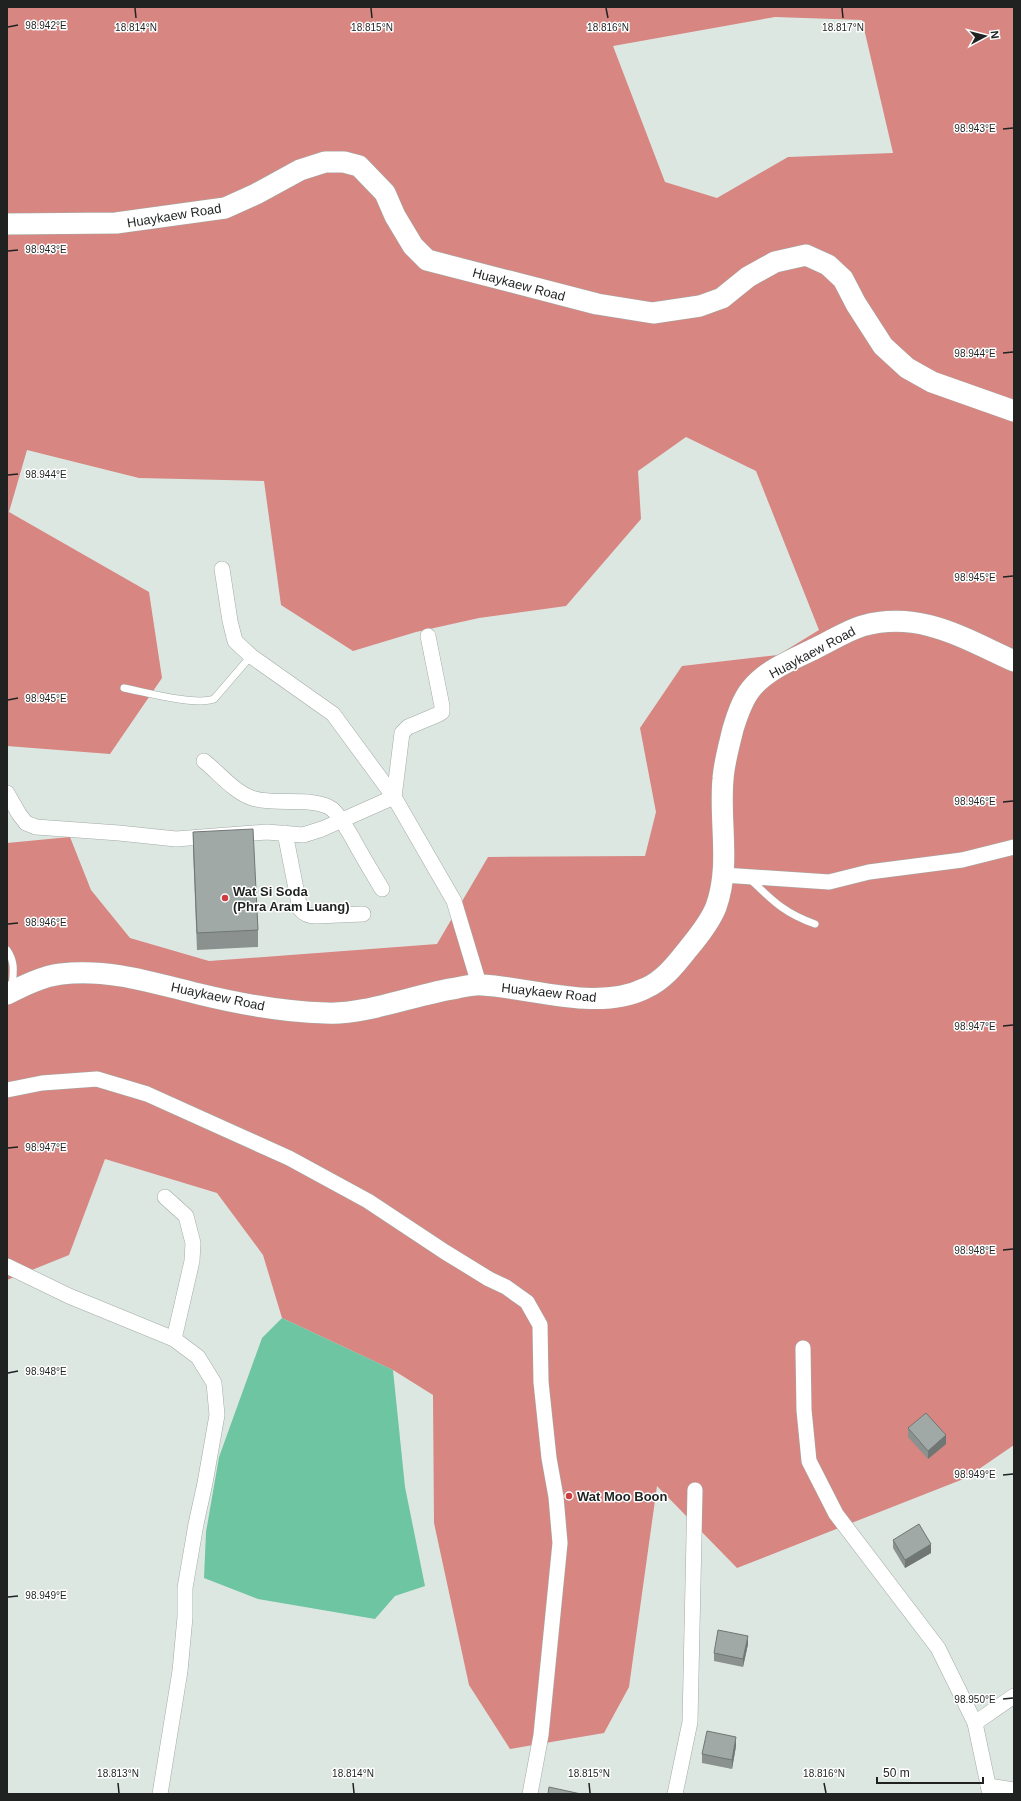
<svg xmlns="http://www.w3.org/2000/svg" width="1021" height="1801" font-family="Helvetica,sans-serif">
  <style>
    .forest { fill: #d78681; fill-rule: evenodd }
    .water { fill: #6ec5a2 }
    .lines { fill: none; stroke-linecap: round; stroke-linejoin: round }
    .service-casing { stroke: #a2aba6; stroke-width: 8 }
    .minor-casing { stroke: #a2aba6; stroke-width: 16 }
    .secondary-casing { stroke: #a2aba6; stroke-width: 22 }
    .service { stroke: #fff; stroke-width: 7 }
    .minor { stroke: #fff; stroke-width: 15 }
    .secondary { stroke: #fff; stroke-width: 21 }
    .wall { fill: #8a918e }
    .shaded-wall { fill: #707674 }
    .building { fill: #a0a9a5; stroke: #707674 }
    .ticks { fill: none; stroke: #1f2221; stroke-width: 1.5 }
    .poi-dot { fill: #cd3d40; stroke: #fff; stroke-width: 1.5 }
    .labels { text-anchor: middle; stroke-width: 3; stroke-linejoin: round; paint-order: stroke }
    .street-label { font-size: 13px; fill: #1f2221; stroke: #fff }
    .poi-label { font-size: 13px; font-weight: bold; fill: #1f2221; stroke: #fff; text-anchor: start }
    .ticks-label { font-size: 10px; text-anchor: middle; fill: #1f2221; stroke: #fff; stroke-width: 3; stroke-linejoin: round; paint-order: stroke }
  </style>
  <rect width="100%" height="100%" fill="#dde7e2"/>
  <path class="forest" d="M 7,7 L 1014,7 L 1014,1445 L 966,1478 L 737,1568 L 657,1486 L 629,1687 L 604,1733 L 510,1749 L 469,1685 L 434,1523 L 433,1395 L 393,1370 L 282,1318 L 263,1255 L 217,1193 L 105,1159 L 69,1255 L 7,1280 L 7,843 L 70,837 L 91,890 L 130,938 L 209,961 L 437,944 L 488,857 L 645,856 L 656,812 L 640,728 L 682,666 L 778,655 L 819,630 L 756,471 L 686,437 L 638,471 L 641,519 L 566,606 L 479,618 L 416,632 L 353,651 L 281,605 L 264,481 L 139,478 L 27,450 L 9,512 L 149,592 L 162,678 L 110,754 L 7,746 ZM 775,17 L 862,20 L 893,153 L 788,157 L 717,198 L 665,182 L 613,46 Z"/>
  <path class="water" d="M 282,1318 L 393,1370 L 405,1487 L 425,1586 L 395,1596 L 375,1619 L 258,1599 L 204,1578 L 206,1532 L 219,1457 L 262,1338 Z"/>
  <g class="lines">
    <defs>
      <g id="service">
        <path d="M 124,688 C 145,692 195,706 214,699 L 251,656"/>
        <path d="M 750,879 C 773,901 784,913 815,924"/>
        <path d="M 7,950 C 16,963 13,973 12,988"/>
      </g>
      <g id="minor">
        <path d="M 222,569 L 230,621 L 235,641 L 251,656 L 333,714 L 394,797 L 454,901 L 479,984"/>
        <path d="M 204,761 C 219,773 234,792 252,798 C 275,806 314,796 332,809 C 341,817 347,829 353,839 C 362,856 372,872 382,889"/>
        <path d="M 7,793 L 19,814 L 26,823 L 36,827 L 119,833 L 176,839 L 267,832 L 303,835 L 322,829 L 394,797 L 402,733 L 408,727 L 439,714 L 442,712 L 442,706 L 428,636"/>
        <path d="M 285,833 L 300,909 C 304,914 309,916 316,916 L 363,914"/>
        <path d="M 723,875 L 829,882 L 869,872 L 962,860 L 1014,847"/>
        <path d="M 7,1090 L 42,1083 L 97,1079 L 147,1094 L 289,1158 L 368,1201 L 445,1252 L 489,1279 L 506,1287 L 527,1302 L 540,1325 L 541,1382 L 549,1458 L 556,1497 L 560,1543 L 541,1735 L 530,1794"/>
        <path d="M 165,1197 L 186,1216 L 193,1243 L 192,1261 L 174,1339"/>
        <path d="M 7,1266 L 69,1296 L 174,1339 L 198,1357 L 214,1383 L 217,1415 L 205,1483 L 196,1524 L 185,1588 L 185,1617 L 180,1671 L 160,1794"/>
        <path d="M 803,1348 L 804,1410 L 809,1461 L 836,1514 L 938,1648 L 975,1723 L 990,1794"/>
        <path d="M 975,1723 L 1014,1696"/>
        <path d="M 988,1786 L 1014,1790"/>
        <path d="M 675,1794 L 690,1722 L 695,1490"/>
      </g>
      <g id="secondary">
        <path d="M 7,224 L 116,223 L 225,208 L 256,194 L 300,170 L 325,162 L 344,162 L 359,166 L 385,193 L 395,216 L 413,246 L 427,260 L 597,304 L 653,313 L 700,306 L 722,298 L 748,277 L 775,262 L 806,255 L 828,265 L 843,279 L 856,304 L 883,346 L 907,368 L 932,382 L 1014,411"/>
        <path d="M 7,994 C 23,986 43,976 61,974 C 108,968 154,983 199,994 C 240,1004 284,1012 326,1013 C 366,1015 416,994 457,988 C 466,986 474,984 483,985 C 534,988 598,1012 646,988 C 664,980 676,964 688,949 C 698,937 710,922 716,907 C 731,865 719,822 723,779 C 724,763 729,746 733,729 C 737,716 742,700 751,689 C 767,669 794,659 816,648 C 831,641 846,631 862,626 C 920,610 963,638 1014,661"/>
      </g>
    </defs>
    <use href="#service" class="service-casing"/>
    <use href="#minor" class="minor-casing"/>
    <use href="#secondary" class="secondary-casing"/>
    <use href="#service" class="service"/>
    <use href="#minor" class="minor"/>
    <use href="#secondary" class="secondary"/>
  </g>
  <g class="wall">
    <path d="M 193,832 L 258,930 L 258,947 L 197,950 L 193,849 Z"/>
    <path d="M 908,1428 L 946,1444 L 928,1459 L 908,1437 Z"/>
    <path d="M 893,1540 L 931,1553 L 905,1568 L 893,1548 Z"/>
    <path d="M 748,1644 L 743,1667 L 714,1661 L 714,1653 Z"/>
    <path d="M 736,1746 L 732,1769 L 702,1763 L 702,1754 Z"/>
  </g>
  <g class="shaded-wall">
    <path d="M 946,1435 L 946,1444 L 928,1459 L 928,1451 Z"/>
    <path d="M 931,1544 L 931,1553 L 905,1568 L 905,1560 Z"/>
    <path d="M 748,1636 L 748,1644 L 743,1667 L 743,1659 Z"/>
    <path d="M 736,1737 L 736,1746 L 732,1769 L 732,1760 Z"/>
  </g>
  <g class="building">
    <path d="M 253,829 L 258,930 L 197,933 L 193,832 Z"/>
    <path d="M 926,1413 L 946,1435 L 928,1451 L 908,1428 Z"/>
    <path d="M 919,1524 L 931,1544 L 905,1560 L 893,1540 Z"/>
    <path d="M 718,1630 L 748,1636 L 743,1659 L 714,1653 Z"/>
    <path d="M 707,1731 L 736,1737 L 732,1760 L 702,1754 Z"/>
    <path d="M 549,1787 L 581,1794 L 548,1794 Z"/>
  </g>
  <path class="ticks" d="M 135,8 L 136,18M 371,8 L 372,18M 606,8 L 608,18M 842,8 L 843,18M 8,27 L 18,25M 1003,129 L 1013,128M 8,251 L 18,250M 1003,353 L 1013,352M 8,475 L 18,474M 1003,577 L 1013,576M 8,700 L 18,698M 1003,802 L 1013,801M 8,924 L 18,923M 1003,1026 L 1013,1025M 8,1148 L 18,1147M 1003,1250 L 1013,1249M 8,1373 L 18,1371M 1003,1475 L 1013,1474M 8,1597 L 18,1596M 1003,1699 L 1013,1698M 118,1783 L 119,1793M 353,1783 L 354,1793M 589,1783 L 590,1793M 824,1783 L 826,1793"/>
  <g class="poi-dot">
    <circle cx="225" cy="898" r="4"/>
    <circle cx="569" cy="1496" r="4"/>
  </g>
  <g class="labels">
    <g class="street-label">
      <text transform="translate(174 215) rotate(-9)" y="5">Huaykaew Road</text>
      <text transform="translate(519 284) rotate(15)" y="5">Huaykaew Road</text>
      <text transform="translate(812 652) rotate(-28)" y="5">Huaykaew Road</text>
      <text transform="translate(549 992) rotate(6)" y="5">Huaykaew Road</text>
      <text transform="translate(218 996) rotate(12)" y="5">Huaykaew Road</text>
    </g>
    <g class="poi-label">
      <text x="233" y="896">Wat Si Soda<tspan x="233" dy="15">(Phra Aram Luang)</tspan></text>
      <text x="577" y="1501">Wat Moo Boon</text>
    </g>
  </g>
  <g class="ticks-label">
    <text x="46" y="29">98.942°E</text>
    <text x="136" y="31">18.814°N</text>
    <text x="372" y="31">18.815°N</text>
    <text x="608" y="31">18.816°N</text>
    <text x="843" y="31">18.817°N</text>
    <text x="975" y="132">98.943°E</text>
    <text x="46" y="253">98.943°E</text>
    <text x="975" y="357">98.944°E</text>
    <text x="46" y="478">98.944°E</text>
    <text x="975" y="581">98.945°E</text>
    <text x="46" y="702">98.945°E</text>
    <text x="975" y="805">98.946°E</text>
    <text x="46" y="926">98.946°E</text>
    <text x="975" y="1030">98.947°E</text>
    <text x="46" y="1151">98.947°E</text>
    <text x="975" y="1254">98.948°E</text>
    <text x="46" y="1375">98.948°E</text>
    <text x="975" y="1478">98.949°E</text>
    <text x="46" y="1599">98.949°E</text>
    <text x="975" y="1703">98.950°E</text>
    <text x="118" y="1777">18.813°N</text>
    <text x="353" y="1777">18.814°N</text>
    <text x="589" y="1777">18.815°N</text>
    <text x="824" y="1777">18.816°N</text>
  </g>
  <rect width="1021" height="1801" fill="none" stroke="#1f2221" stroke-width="16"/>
  <g transform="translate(985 36) rotate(83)" stroke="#ffffff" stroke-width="3" paint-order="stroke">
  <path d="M0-3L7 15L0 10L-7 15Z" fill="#1f2221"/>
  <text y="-6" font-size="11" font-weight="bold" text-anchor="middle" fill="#1f2221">N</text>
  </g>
  <path d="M877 1777v6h106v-6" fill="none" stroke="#1f2221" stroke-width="2"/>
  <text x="883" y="1777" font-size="12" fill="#1f2221" stroke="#ffffff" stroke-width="3" paint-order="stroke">50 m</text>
</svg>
